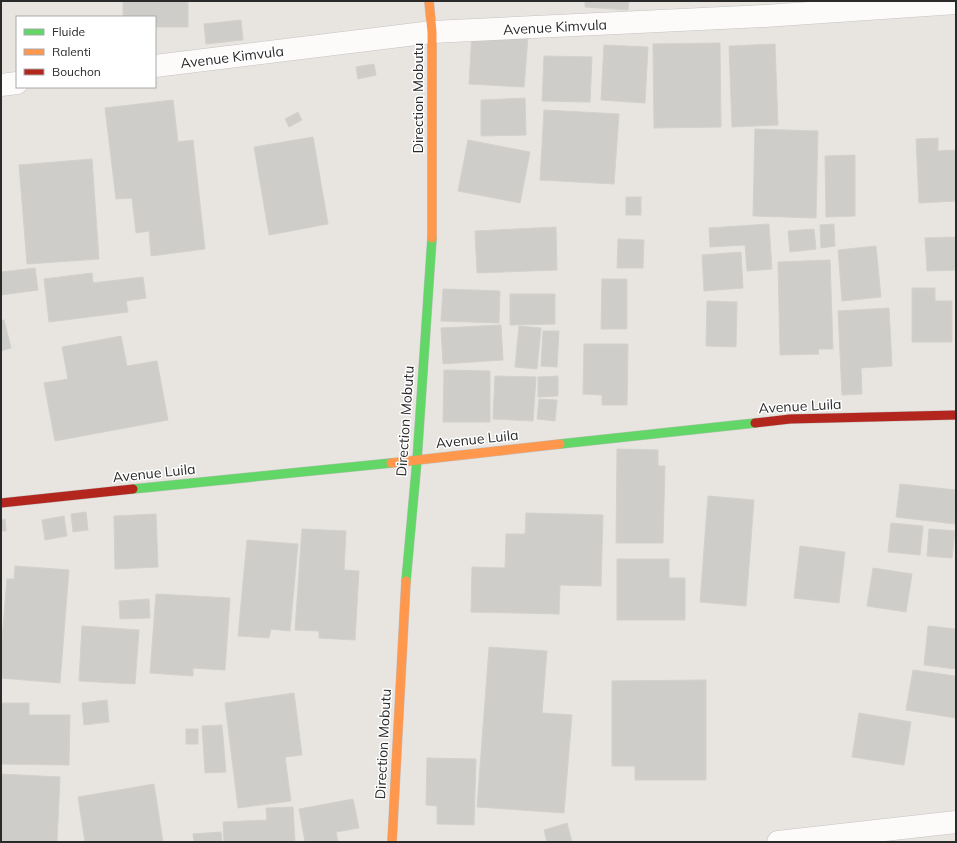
<svg xmlns="http://www.w3.org/2000/svg" width="957" height="843" font-family="Mulish,sans-serif">
  <style>
    .building { fill: #cfcdca; stroke: #d3d1cd }
    .lines { fill: none; stroke-linecap: round; stroke-linejoin: round }
    .street-casing { stroke: #c4c3c3; stroke-width: 23 }
    .fast-casing { stroke: #c4c3c3; stroke-width: 10 }
    .slow-casing { stroke: #c4c3c3; stroke-width: 10 }
    .jam-casing { stroke: #c4c3c3; stroke-width: 10 }
    .street { stroke: #fcfbfa; stroke-width: 22 }
    .fast { stroke: #63d668; stroke-width: 9 }
    .slow { stroke: #ff974d; stroke-width: 9 }
    .jam { stroke: #b3261e; stroke-width: 9 }
    .labels { text-anchor: middle; stroke-width: 3; stroke-linejoin: round; paint-order: stroke }
    .street-label { font-size: 14px; fill: #2a2a2a; stroke: #fff }
  </style>
  <rect width="100%" height="100%" fill="#e8e5e1"/>
  <g class="building">
    <path d="M 123,1 L 188,1 L 188,27 L 155,27 L 155,17 L 123,17 Z"/>
    <path d="M 585,1 L 629,1 L 628,10 L 585,7 Z"/>
    <path d="M 241,20 L 243,40 L 206,44 L 204,24 Z"/>
    <path d="M 472,33 L 528,37 L 524,87 L 469,84 Z"/>
    <path d="M 720,43 L 721,127 L 654,128 L 653,44 Z"/>
    <path d="M 775,44 L 778,125 L 732,127 L 729,46 Z"/>
    <path d="M 604,45 L 648,47 L 645,103 L 601,100 Z"/>
    <path d="M 544,56 L 592,57 L 590,102 L 542,101 Z"/>
    <path d="M 374,64 L 376,75 L 358,79 L 356,67 Z"/>
    <path d="M 525,98 L 526,135 L 481,136 L 481,100 Z"/>
    <path d="M 173,100 L 178,142 L 193,140 L 205,249 L 151,256 L 149,231 L 136,233 L 132,198 L 116,199 L 105,108 Z"/>
    <path d="M 544,110 L 619,114 L 614,184 L 540,180 Z"/>
    <path d="M 298,112 L 302,120 L 289,127 L 285,119 Z"/>
    <path d="M 755,129 L 818,131 L 816,218 L 753,216 Z"/>
    <path d="M 313,137 L 328,224 L 269,235 L 254,147 Z"/>
    <path d="M 938,138 L 938,151 L 956,150 L 956,201 L 919,203 L 916,139 Z"/>
    <path d="M 468,140 L 530,152 L 520,203 L 458,191 Z"/>
    <path d="M 855,155 L 855,216 L 826,217 L 825,156 Z"/>
    <path d="M 92,159 L 99,259 L 27,264 L 19,165 Z"/>
    <rect x="626" y="197" width="15" height="18"/>
    <path d="M 769,224 L 772,269 L 747,271 L 745,245 L 710,247 L 709,228 Z"/>
    <path d="M 834,224 L 835,246 L 821,248 L 820,225 Z"/>
    <path d="M 556,227 L 557,270 L 477,273 L 475,231 Z"/>
    <path d="M 814,229 L 816,249 L 790,252 L 788,231 Z"/>
    <path d="M 956,237 L 956,270 L 927,271 L 925,238 Z"/>
    <path d="M 618,239 L 644,240 L 643,268 L 617,268 Z"/>
    <path d="M 876,246 L 881,297 L 842,301 L 838,250 Z"/>
    <path d="M 741,252 L 743,288 L 704,291 L 702,255 Z"/>
    <path d="M 830,260 L 833,349 L 818,349 L 819,354 L 780,355 L 778,262 Z"/>
    <path d="M 35,268 L 38,290 L 1,295 L 1,272 Z"/>
    <path d="M 92,273 L 93,283 L 143,277 L 146,298 L 126,301 L 128,312 L 49,322 L 44,279 Z"/>
    <path d="M 602,279 L 627,279 L 627,329 L 601,329 Z"/>
    <path d="M 912,288 L 935,288 L 935,301 L 952,301 L 952,342 L 912,342 Z"/>
    <path d="M 443,289 L 500,291 L 499,323 L 441,321 Z"/>
    <path d="M 510,294 L 555,294 L 555,324 L 510,325 Z"/>
    <path d="M 707,301 L 737,302 L 736,347 L 706,346 Z"/>
    <path d="M 889,308 L 892,366 L 861,368 L 862,394 L 842,395 L 838,311 Z"/>
    <path d="M 1,320 L 4,320 L 11,348 L 1,351 Z"/>
    <path d="M 501,325 L 503,360 L 443,364 L 441,328 Z"/>
    <path d="M 519,326 L 541,328 L 537,369 L 515,367 Z"/>
    <path d="M 543,331 L 559,331 L 557,367 L 541,366 Z"/>
    <path d="M 121,336 L 127,366 L 157,361 L 168,420 L 55,441 L 44,383 L 68,379 L 62,347 Z"/>
    <path d="M 584,344 L 628,344 L 627,405 L 602,405 L 602,395 L 583,394 Z"/>
    <path d="M 444,370 L 490,371 L 490,422 L 443,422 Z"/>
    <path d="M 495,376 L 536,377 L 533,421 L 493,419 Z"/>
    <path d="M 558,376 L 558,396 L 538,397 L 538,377 Z"/>
    <path d="M 539,399 L 557,400 L 555,421 L 537,419 Z"/>
    <path d="M 617,449 L 658,450 L 658,466 L 665,466 L 663,543 L 616,543 Z"/>
    <path d="M 900,484 L 956,490 L 955,524 L 896,517 Z"/>
    <path d="M 708,496 L 754,500 L 746,606 L 700,602 Z"/>
    <path d="M 86,512 L 88,530 L 73,532 L 71,514 Z"/>
    <path d="M 526,513 L 603,515 L 601,586 L 560,585 L 559,614 L 471,612 L 472,567 L 505,568 L 506,534 L 525,534 Z"/>
    <path d="M 156,514 L 158,567 L 115,569 L 114,516 Z"/>
    <path d="M 64,516 L 67,536 L 45,540 L 42,520 Z"/>
    <path d="M 5,519 L 6,531 L 1,531 L 1,520 Z"/>
    <path d="M 891,523 L 923,526 L 920,555 L 888,552 Z"/>
    <path d="M 302,529 L 346,531 L 344,570 L 359,571 L 355,640 L 319,638 L 319,631 L 295,630 Z"/>
    <path d="M 929,529 L 955,531 L 952,558 L 927,556 Z"/>
    <path d="M 247,540 L 298,544 L 290,631 L 271,629 L 269,638 L 238,636 Z"/>
    <path d="M 800,546 L 845,552 L 839,603 L 794,598 Z"/>
    <path d="M 617,559 L 669,559 L 669,578 L 685,578 L 685,620 L 617,620 Z"/>
    <path d="M 15,566 L 69,570 L 60,683 L 1,678 L 1,652 L 7,579 L 14,579 Z"/>
    <path d="M 873,568 L 912,574 L 906,612 L 867,606 Z"/>
    <path d="M 156,594 L 230,598 L 225,670 L 193,668 L 193,676 L 150,673 Z"/>
    <path d="M 149,599 L 150,618 L 120,619 L 119,601 Z"/>
    <path d="M 82,626 L 139,630 L 135,684 L 79,681 Z"/>
    <path d="M 928,626 L 956,629 L 956,669 L 924,665 Z"/>
    <path d="M 489,647 L 547,651 L 542,713 L 572,715 L 564,813 L 477,807 Z"/>
    <path d="M 913,670 L 955,676 L 956,675 L 956,718 L 906,710 Z"/>
    <path d="M 706,680 L 706,780 L 635,780 L 635,766 L 612,766 L 612,681 Z"/>
    <path d="M 294,693 L 302,755 L 285,757 L 291,801 L 238,808 L 225,703 Z"/>
    <path d="M 107,700 L 109,722 L 84,725 L 82,703 Z"/>
    <path d="M 1,703 L 29,703 L 29,715 L 70,715 L 69,765 L 1,764 Z"/>
    <path d="M 859,713 L 911,722 L 904,765 L 852,757 Z"/>
    <path d="M 222,725 L 226,772 L 205,773 L 202,726 Z"/>
    <rect x="186" y="729" width="12" height="15"/>
    <path d="M 427,758 L 476,759 L 474,825 L 437,824 L 437,806 L 426,805 Z"/>
    <path d="M 1,774 L 60,777 L 57,842 L 1,842 Z"/>
    <path d="M 154,784 L 163,842 L 85,842 L 78,797 Z"/>
    <path d="M 353,799 L 359,828 L 336,832 L 338,842 L 305,842 L 299,809 Z"/>
    <path d="M 293,807 L 295,842 L 224,842 L 223,822 L 267,820 L 266,808 Z"/>
    <path d="M 567,823 L 572,842 L 547,842 L 544,830 Z"/>
    <path d="M 221,832 L 222,842 L 194,842 L 193,834 Z"/>
  </g>
  <g class="lines">
    <defs>
      <g id="street">
        <path d="M 155,66 L 432,32 L 765,16 L 956,3"/>
        <path d="M 1,85 L 17,83"/>
        <path d="M 778,842 L 956,822"/>
      </g>
      <g id="fast">
        <path d="M 560,444 L 755,423"/>
        <path d="M 133,489 L 391,463"/>
        <path d="M 406,581 L 417,460 L 432,238"/>
      </g>
      <g id="slow">
        <path d="M 429,1 L 432,32 L 432,238"/>
        <path d="M 391,463 L 560,444"/>
        <path d="M 392,842 L 406,581"/>
      </g>
      <g id="jam">
        <path d="M 755,423 L 790,419 L 956,415"/>
        <path d="M 1,503 L 133,489"/>
      </g>
    </defs>
    <use href="#street" class="street-casing"/>
    <use href="#fast" class="fast-casing"/>
    <use href="#slow" class="slow-casing"/>
    <use href="#jam" class="jam-casing"/>
    <use href="#street" class="street"/>
    <use href="#fast" class="fast"/>
    <use href="#slow" class="slow"/>
    <use href="#jam" class="jam"/>
  </g>
  <g class="labels">
    <g class="street-label">
      <text transform="translate(555 27) rotate(-3)" y="5">Avenue Kimvula</text>
      <text transform="translate(232 57) rotate(-7)" y="5">Avenue Kimvula</text>
      <text transform="translate(418 98) rotate(-90)" y="5">Direction Mobutu</text>
      <text transform="translate(800 406) rotate(-3)" y="5">Avenue Luila</text>
      <text transform="translate(405 421) rotate(-86)" y="5">Direction Mobutu</text>
      <text transform="translate(477 439) rotate(-6)" y="5">Avenue Luila</text>
      <text transform="translate(154 473) rotate(-6)" y="5">Avenue Luila</text>
      <text transform="translate(383 744) rotate(-87)" y="5">Direction Mobutu</text>
    </g>
  </g>
  <rect width="957" height="843" fill="none" stroke="#2a2a2a" stroke-width="4"/>
  <rect x="16" y="16" width="140" height="72" fill="#ffffff" stroke="#aaaaaa"/>
  <rect x="24" y="29" width="20" height="6" fill="#63d668" stroke="#aaaaaa"/>
  <text x="52" y="36" font-size="12" fill="#2a2a2a">Fluide</text>
  <rect x="24" y="49" width="20" height="6" fill="#ff974d" stroke="#aaaaaa"/>
  <text x="52" y="56" font-size="12" fill="#2a2a2a">Ralenti</text>
  <rect x="24" y="69" width="20" height="6" fill="#b3261e" stroke="#aaaaaa"/>
  <text x="52" y="76" font-size="12" fill="#2a2a2a">Bouchon</text>
</svg>
